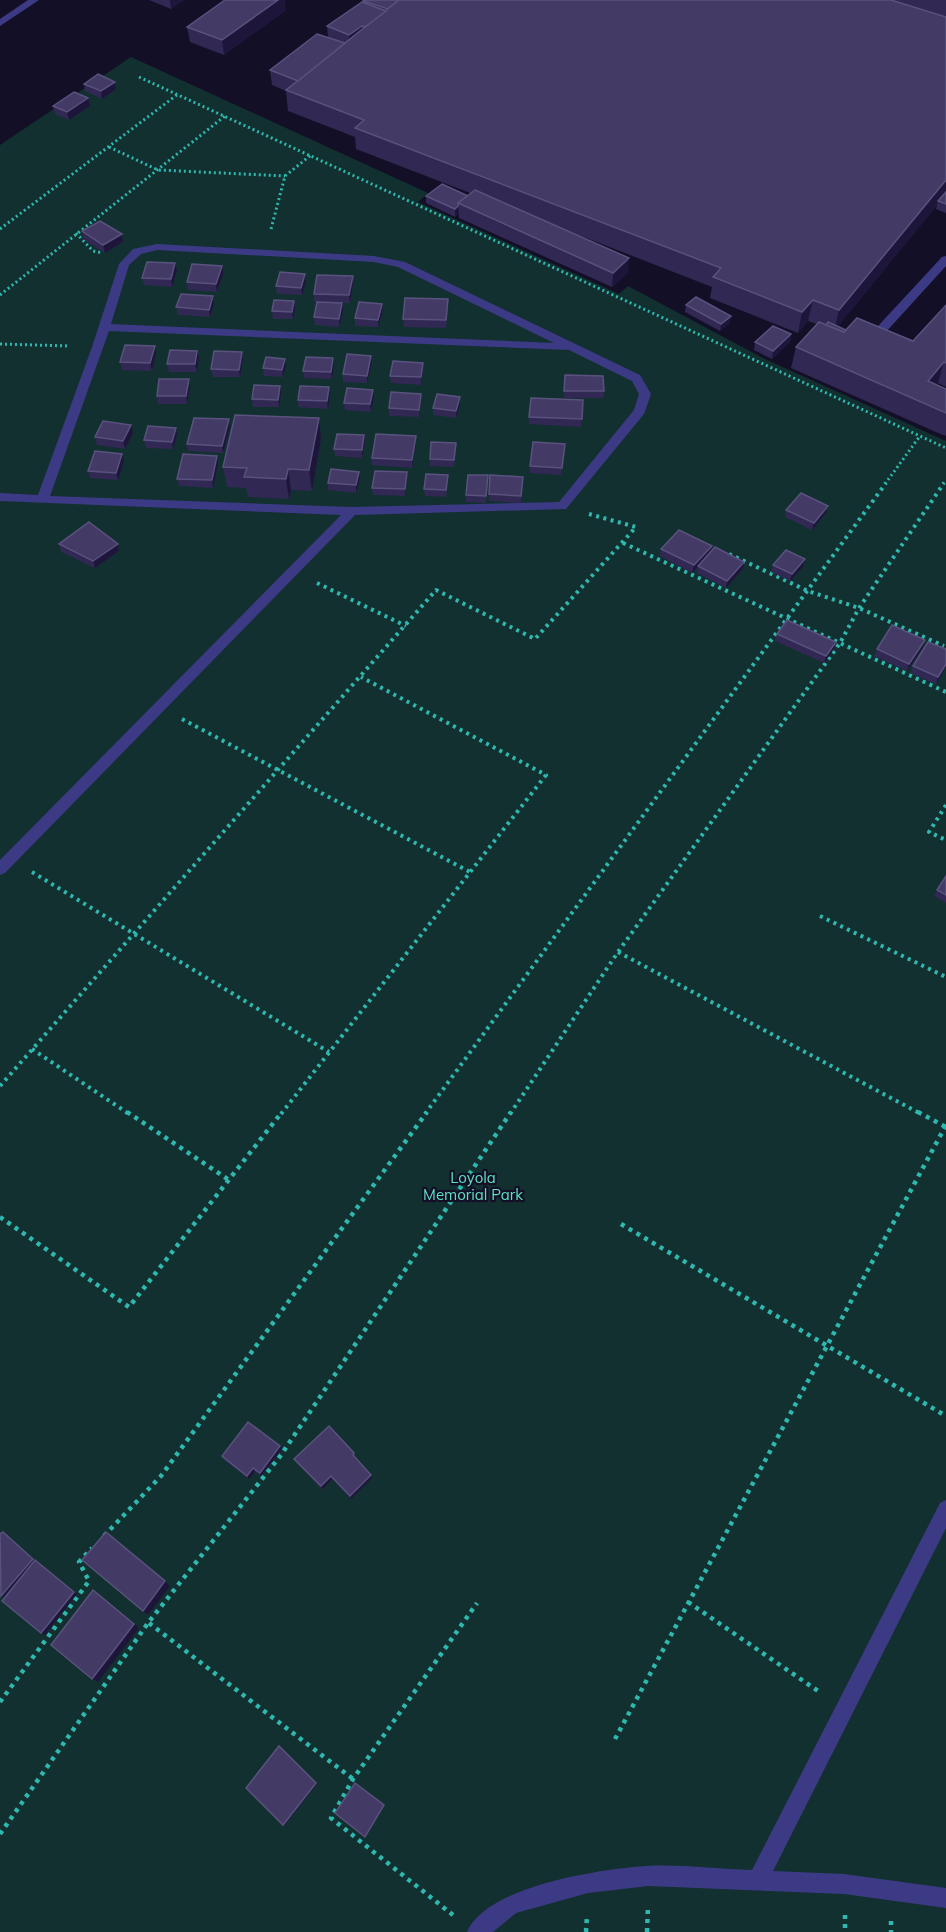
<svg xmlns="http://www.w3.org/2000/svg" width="946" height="1932" font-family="Mulish,sans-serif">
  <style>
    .green { fill: #12302f }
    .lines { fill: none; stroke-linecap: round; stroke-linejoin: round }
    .path-far2 { stroke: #2fb8b0; stroke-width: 3; stroke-dasharray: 2 3; stroke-linecap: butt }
    .path-far1 { stroke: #2fb8b0; stroke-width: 4; stroke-dasharray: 3 4.5; stroke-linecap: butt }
    .path { stroke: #2fb8b0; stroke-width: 4.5; stroke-dasharray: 4 5; stroke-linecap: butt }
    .minor { fill: #3d3a85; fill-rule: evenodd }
    .wall { fill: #312854 }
    .shaded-wall { fill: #1d163a }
    .building { fill: #433a66; stroke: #5a527e; stroke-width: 1.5 }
    .labels { text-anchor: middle; stroke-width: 4.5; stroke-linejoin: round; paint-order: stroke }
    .park-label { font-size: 15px; fill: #5fe0c0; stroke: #130f26 }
  </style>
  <rect width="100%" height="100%" fill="#130f26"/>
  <path class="green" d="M 131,57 L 428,193 L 418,202 L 619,294 L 628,286 L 765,359 L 946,441 L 946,1932 L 0,1932 L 0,145 Z"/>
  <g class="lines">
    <g class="path-far2">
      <path d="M 139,77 L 946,448"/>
      <path d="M 109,147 L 158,170 L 285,176"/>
      <path d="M 0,229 L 178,94"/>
      <path d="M 271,229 L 285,176 L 311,155"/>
      <path d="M 76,233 L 93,251 L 103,253"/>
      <path d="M 0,295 L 225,116"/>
      <path d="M 0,344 L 70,346"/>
      <path d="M 885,484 L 920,436"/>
      <path d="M 943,484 L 946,480"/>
    </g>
    <g class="path-far1">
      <path d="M 623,543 L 946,692"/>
      <path d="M 729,554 L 808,591 L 859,608 L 944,646"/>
      <path d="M 317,583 L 406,626"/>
      <path d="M 182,719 L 470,872"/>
      <path d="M 946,805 L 929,832 L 946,840"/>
      <path d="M 32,872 L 329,1052"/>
      <path d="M 820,916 L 946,977"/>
      <path d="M 618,952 L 921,1114"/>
      <path d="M 32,1049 L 129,1114"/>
      <path d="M 0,1086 L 436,590 L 535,639 L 636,527 L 589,514"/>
      <path d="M 281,1114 L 546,775 L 361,677"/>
      <path d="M 425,1114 L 886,483"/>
      <path d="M 510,1114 L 618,952 L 840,643 L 859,608 L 944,483"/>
    </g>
    <g class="path">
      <path d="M 127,1112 L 229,1180"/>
      <path d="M 918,1112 L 946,1127"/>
      <path d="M 0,1217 L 129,1307 L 282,1112"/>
      <path d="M 621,1224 L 946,1416"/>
      <path d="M 104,1536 L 161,1476 L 427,1112"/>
      <path d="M 688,1602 L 821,1693"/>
      <path d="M 149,1623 L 353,1779"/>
      <path d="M 0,1702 L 89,1581 L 79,1562 L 92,1548"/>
      <path d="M 615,1739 L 946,1125"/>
      <path d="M 0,1834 L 148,1623 L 281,1455 L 511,1112"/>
      <path d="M 453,1915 L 331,1818 L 353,1779 L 477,1603"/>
      <path d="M 845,1915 L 845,1932"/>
      <path d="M 891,1921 L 891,1932"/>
      <path d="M 586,1932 L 587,1915"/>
      <path d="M 647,1932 L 648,1906"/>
    </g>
    <g class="minor">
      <path d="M 28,0 L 39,0 L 0,26 L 0,19 Z"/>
      <path d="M 157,244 L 374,256 L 405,262 L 640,375 L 651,394 L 644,414 L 566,509 L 355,515 L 5,873 L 0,875 L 0,860 L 341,515 L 0,501 L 0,493 L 38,495 L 92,347 L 119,264 L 133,249 ZM 157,250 L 374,262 L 398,267 L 554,343 L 111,324 L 129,265 L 141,254 ZM 109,331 L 569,350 L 632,381 L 639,394 L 634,410 L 559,502 L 352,507 L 50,496 Z"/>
      <path d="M 946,256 L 946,266 L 875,344 L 867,344 L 867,338 L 942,257 Z"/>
      <path d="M 946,1500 L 946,1528 L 773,1871 L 844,1874 L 946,1888 L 946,1908 L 844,1894 L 648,1886 L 588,1893 L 516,1913 L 493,1932 L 467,1932 C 486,1886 601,1869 646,1866 C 681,1864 717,1869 752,1870 L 940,1503 Z"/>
    </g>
  </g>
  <g class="wall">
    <path d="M 149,0 L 184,0 L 171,9 Z"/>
    <path d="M 364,0 L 946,0 L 946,213 L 936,209 L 937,205 L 838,326 L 846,330 L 913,341 L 946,305 L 946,387 L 938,383 L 936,385 L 946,389 L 946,435 L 945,436 L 791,368 L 796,347 L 817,324 L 808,321 L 798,333 L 710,298 L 712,287 L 566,230 L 628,273 L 612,287 L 459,218 L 459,214 L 455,217 L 426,203 L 426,196 L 468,196 L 470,193 L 356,149 L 355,137 L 288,111 L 286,91 L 272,85 L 270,70 L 328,37 L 327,26 L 363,2 Z"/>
    <path d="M 286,10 L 224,55 L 190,42 L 187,27 Z"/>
    <path d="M 115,82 L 116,89 L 102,99 L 85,91 L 84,84 Z"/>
    <path d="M 53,106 L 90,106 L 69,120 L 55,114 Z"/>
    <path d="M 82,231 L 122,234 L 123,242 L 105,253 L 83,239 Z"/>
    <path d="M 222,266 L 223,274 L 217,292 L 188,290 L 187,282 Z"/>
    <path d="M 177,270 L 172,287 L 144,285 L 142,278 Z"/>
    <path d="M 305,274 L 306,282 L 302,295 L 277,294 L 276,286 Z"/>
    <path d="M 353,276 L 353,284 L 350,303 L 324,302 L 342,303 L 343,311 L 339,327 L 315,325 L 314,317 L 317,302 L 314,302 L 314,294 Z"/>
    <path d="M 448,299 L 446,328 L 404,327 L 403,319 Z"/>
    <path d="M 294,301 L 295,308 L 293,319 L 273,319 L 272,311 Z"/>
    <path d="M 214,304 L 210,317 L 178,315 L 176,307 Z"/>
    <path d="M 686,305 L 730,323 L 720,331 L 685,312 Z"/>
    <path d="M 383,311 L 378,327 L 355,326 L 355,318 Z"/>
    <path d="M 791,334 L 790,342 L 772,359 L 754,350 L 755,342 Z"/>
    <path d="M 156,354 L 152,371 L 122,370 L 120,362 Z"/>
    <path d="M 199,358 L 197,372 L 169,372 L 167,364 Z"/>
    <path d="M 243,359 L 240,377 L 213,377 L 211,369 Z"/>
    <path d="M 285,359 L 286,366 L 283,377 L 264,376 L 263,368 Z"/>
    <path d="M 372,363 L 367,383 L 343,382 L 343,374 Z"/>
    <path d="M 334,366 L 332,379 L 304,378 L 303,371 Z"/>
    <path d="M 423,370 L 421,385 L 391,383 L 390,376 Z"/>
    <path d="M 565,375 L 604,391 L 603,398 L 564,398 Z"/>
    <path d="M 190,387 L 187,404 L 158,404 L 157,396 Z"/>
    <path d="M 329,387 L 330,395 L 328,409 L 298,407 L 298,400 Z"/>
    <path d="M 281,393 L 279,407 L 253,407 L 252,399 Z"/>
    <path d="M 421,394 L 421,401 L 419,417 L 389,416 L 389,408 Z"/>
    <path d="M 374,397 L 371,412 L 345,410 L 344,403 Z"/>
    <path d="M 460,397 L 460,404 L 456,418 L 433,415 L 433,408 Z"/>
    <path d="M 583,400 L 581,427 L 529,424 L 529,417 Z"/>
    <path d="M 229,419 L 230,427 L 223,453 L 188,451 L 187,444 Z"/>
    <path d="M 133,433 L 125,449 L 97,445 L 95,437 Z"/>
    <path d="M 177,435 L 173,449 L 146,448 L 144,440 Z"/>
    <path d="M 364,435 L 365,443 L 362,458 L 335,456 L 334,449 Z"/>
    <path d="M 321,439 L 312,491 L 291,490 L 289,499 L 248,497 L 246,488 L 227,487 L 223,467 Z"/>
    <path d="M 416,443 L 412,468 L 372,465 L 372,458 Z"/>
    <path d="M 456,443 L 454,467 L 430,466 L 430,459 Z"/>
    <path d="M 564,452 L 561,475 L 530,473 L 530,466 Z"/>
    <path d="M 124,461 L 118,480 L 90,478 L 88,471 Z"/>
    <path d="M 218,464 L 213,488 L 179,486 L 177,479 Z"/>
    <path d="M 359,472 L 360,479 L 356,493 L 328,490 L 328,483 Z"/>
    <path d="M 407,472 L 407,480 L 405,496 L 373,495 L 372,488 Z"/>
    <path d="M 488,475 L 486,503 L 466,502 L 466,495 Z"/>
    <path d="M 523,477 L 521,503 L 489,501 L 489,494 Z"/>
    <path d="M 448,482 L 446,497 L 425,496 L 424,489 Z"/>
    <path d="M 786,510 L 826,513 L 812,530 L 785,517 Z"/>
    <path d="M 59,544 L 118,544 L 119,551 L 95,568 L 61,552 Z"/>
    <path d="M 661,549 L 710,553 L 744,562 L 743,569 L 726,588 L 697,573 L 698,567 L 692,573 L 660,556 Z"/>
    <path d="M 805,559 L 803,567 L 790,581 L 771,572 L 773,565 Z"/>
    <path d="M 777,634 L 836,642 L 834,649 L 824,663 L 775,641 Z"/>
    <path d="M 925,640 L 923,647 L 907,671 L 874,656 L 877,649 Z"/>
    <path d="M 946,649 L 946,667 L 936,684 L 910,673 L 913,666 Z"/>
    <path d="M 946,876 L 946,903 L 934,896 Z"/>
    <path d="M 280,1446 L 282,1449 L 261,1476 L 255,1472 L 249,1479 L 224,1460 L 222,1456 Z"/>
    <path d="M 354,1453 L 355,1457 L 372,1478 L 351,1499 L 332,1479 L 322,1490 L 296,1462 L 294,1459 Z"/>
  </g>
  <g class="shaded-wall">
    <path d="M 170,0 L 184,0 L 171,9 Z"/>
    <path d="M 278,0 L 285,0 L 286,10 L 224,55 L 222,40 Z"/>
    <path d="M 362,26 L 363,41 L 350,50 L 349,35 Z"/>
    <path d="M 115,82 L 116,89 L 102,99 L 101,91 Z"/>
    <path d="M 88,98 L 90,106 L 69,120 L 67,112 Z"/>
    <path d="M 946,180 L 946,194 L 938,201 L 937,205 L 834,331 L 839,310 Z"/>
    <path d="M 458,206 L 459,214 L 455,217 L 455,209 Z"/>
    <path d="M 122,234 L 123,242 L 105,253 L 103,245 Z"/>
    <path d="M 629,258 L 628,273 L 612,287 L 613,273 Z"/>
    <path d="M 175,263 L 177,270 L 172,287 L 171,279 Z"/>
    <path d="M 222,266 L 223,274 L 217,292 L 216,284 Z"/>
    <path d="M 305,274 L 306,282 L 302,295 L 301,288 Z"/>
    <path d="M 353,276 L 353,284 L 350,303 L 349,295 Z"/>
    <path d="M 213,296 L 214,304 L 210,317 L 209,310 Z"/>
    <path d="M 813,300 L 808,321 L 798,333 L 802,312 Z"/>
    <path d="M 294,301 L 295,308 L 293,319 L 292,312 Z"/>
    <path d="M 342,303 L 343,311 L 339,327 L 339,319 Z"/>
    <path d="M 382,304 L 383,311 L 378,327 L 378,320 Z"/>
    <path d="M 731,316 L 730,323 L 720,331 L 721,324 Z"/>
    <path d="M 791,334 L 790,342 L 772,359 L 773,351 Z"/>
    <path d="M 155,346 L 156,354 L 152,371 L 150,363 Z"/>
    <path d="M 197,351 L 199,358 L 197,372 L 195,364 Z"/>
    <path d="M 242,352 L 243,359 L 240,377 L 239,370 Z"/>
    <path d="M 371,356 L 372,363 L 367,383 L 367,376 Z"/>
    <path d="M 333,358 L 334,366 L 332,379 L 331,372 Z"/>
    <path d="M 285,359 L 286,366 L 283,377 L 282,370 Z"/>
    <path d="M 944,362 L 938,383 L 921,402 L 928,381 Z"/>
    <path d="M 423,363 L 423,370 L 421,385 L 421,377 Z"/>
    <path d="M 189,379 L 190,387 L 187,404 L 186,396 Z"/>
    <path d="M 280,386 L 281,393 L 279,407 L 278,400 Z"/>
    <path d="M 329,387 L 330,395 L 328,409 L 327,401 Z"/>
    <path d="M 373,390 L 374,397 L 371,412 L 370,404 Z"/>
    <path d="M 421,394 L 421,401 L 419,417 L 419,410 Z"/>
    <path d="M 460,397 L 460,404 L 456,418 L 456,411 Z"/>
    <path d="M 319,418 L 321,439 L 312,491 L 309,470 Z"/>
    <path d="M 229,419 L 230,427 L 223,453 L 222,446 Z"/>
    <path d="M 131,425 L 133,433 L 125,449 L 123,441 Z"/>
    <path d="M 176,428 L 177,435 L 173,449 L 172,442 Z"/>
    <path d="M 364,435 L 365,443 L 362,458 L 362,450 Z"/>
    <path d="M 416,436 L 416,443 L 412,468 L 412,460 Z"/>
    <path d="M 122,454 L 124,461 L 118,480 L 116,473 Z"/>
    <path d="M 217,456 L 218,464 L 213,488 L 212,480 Z"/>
    <path d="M 288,469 L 291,490 L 289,499 L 286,479 Z"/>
    <path d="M 359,472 L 360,479 L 356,493 L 356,485 Z"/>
    <path d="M 407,472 L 407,480 L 405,496 L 405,489 Z"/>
    <path d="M 828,506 L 826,513 L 812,530 L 814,523 Z"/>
    <path d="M 118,544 L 119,551 L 95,568 L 93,561 Z"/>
    <path d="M 712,546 L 710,553 L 692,573 L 694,565 Z"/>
    <path d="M 805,559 L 803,567 L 790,581 L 792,574 Z"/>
    <path d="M 744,562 L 743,569 L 726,588 L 727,581 Z"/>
    <path d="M 925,640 L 923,647 L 907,671 L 909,664 Z"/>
    <path d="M 836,642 L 834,649 L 824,663 L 826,656 Z"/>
    <path d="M 946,664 L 946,667 L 936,684 L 938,677 Z"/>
    <path d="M 280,1446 L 282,1449 L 261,1476 L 260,1473 Z"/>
    <path d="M 253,1468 L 255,1472 L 249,1479 L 247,1476 Z"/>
    <path d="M 371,1475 L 372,1478 L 351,1499 L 350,1496 Z"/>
    <path d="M 331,1476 L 332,1479 L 322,1490 L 321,1486 Z"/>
    <path d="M 6,1534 L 36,1562 L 4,1598 L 1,1596 Z"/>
    <path d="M 38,1563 L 77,1594 L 45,1635 L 41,1633 Z"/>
    <path d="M 165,1581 L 170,1586 L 148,1615 L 143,1611 Z"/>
    <path d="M 93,1590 L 139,1628 L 98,1682 L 92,1679 Z"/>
    <path d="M 279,1746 L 317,1784 L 284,1826 L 283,1825 Z"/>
    <path d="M 384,1805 L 384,1806 L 366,1837 L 365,1837 Z"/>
  </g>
  <g class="building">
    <path d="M 225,0 L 278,0 L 222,40 L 187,27 Z"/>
    <path d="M 364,0 L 399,0 L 388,9 L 363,1 Z"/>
    <path d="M 399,0 L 891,0 L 946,17 L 946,180 L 839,310 L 813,300 L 802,312 L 713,277 L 721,268 L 355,128 L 364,120 L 286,90 Z"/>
    <path d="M 362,2 L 386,11 L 365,27 L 362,26 L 349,35 L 327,26 Z"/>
    <path d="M 317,34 L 345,43 L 298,81 L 270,70 Z"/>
    <path d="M 98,74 L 115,82 L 101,91 L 84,84 Z"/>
    <path d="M 74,92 L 88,98 L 67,112 L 53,106 Z"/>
    <path d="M 442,184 L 468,196 L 458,203 L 458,206 L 455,209 L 426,196 Z"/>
    <path d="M 475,190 L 629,258 L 613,273 L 458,203 Z"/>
    <path d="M 946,192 L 946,204 L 938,201 Z"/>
    <path d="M 100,221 L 122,234 L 103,245 L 82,231 Z"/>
    <path d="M 147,262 L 175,263 L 171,279 L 142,278 Z"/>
    <path d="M 192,264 L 222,266 L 216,284 L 187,282 Z"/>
    <path d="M 280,272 L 305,274 L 301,288 L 276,286 Z"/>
    <path d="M 317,275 L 353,276 L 349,295 L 314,294 Z"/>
    <path d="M 181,294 L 213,296 L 209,310 L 176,307 Z"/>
    <path d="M 696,297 L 731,316 L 721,324 L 686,305 Z"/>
    <path d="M 405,298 L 448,299 L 446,320 L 403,319 Z"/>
    <path d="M 274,300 L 294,301 L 292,312 L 272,311 Z"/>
    <path d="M 317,302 L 342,303 L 339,319 L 314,317 Z"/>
    <path d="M 359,302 L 382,304 L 378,320 L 355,318 Z"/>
    <path d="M 946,305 L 946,363 L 944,362 L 928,381 L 946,389 L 946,413 L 796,347 L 819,322 L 844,332 L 857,318 L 913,341 Z"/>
    <path d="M 828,322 L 846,330 L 844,332 L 826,325 Z"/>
    <path d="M 773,326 L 791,334 L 773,351 L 755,342 Z"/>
    <path d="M 125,345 L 155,346 L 150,363 L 120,362 Z"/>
    <path d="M 170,350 L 197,351 L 195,364 L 167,364 Z"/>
    <path d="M 214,351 L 242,352 L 239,370 L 211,369 Z"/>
    <path d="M 347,354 L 371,356 L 367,376 L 343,374 Z"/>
    <path d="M 266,357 L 285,359 L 282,370 L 263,368 Z"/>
    <path d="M 306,357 L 333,358 L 331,372 L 303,371 Z"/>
    <path d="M 393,361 L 423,363 L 421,377 L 390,376 Z"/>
    <path d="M 565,375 L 603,376 L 604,391 L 564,391 Z"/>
    <path d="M 159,379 L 189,379 L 186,396 L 157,396 Z"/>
    <path d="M 254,385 L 280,386 L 278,400 L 252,399 Z"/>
    <path d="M 300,386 L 329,387 L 327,401 L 298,400 Z"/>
    <path d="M 347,388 L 373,390 L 370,404 L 344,403 Z"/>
    <path d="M 391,392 L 421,394 L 419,410 L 389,408 Z"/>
    <path d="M 437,394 L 460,397 L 456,411 L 433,408 Z"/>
    <path d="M 531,398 L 583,400 L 582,419 L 529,417 Z"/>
    <path d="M 235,415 L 319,418 L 309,470 L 288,469 L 286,479 L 244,477 L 247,468 L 223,467 Z"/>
    <path d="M 194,418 L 229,419 L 222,446 L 187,444 Z"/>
    <path d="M 103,421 L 131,425 L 123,441 L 95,437 Z"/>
    <path d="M 148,426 L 176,428 L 172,442 L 144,440 Z"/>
    <path d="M 337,434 L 364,435 L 362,450 L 334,449 Z"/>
    <path d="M 376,434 L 416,436 L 412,460 L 372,458 Z"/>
    <path d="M 431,442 L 456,443 L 454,460 L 430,459 Z"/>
    <path d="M 533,442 L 565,444 L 562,468 L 530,466 Z"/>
    <path d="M 95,451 L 122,454 L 116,473 L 88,471 Z"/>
    <path d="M 183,454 L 217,456 L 212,480 L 177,479 Z"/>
    <path d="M 331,469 L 359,472 L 356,485 L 328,483 Z"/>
    <path d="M 375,471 L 407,472 L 405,489 L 372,488 Z"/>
    <path d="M 426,474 L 448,475 L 446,490 L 424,489 Z"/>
    <path d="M 468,475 L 488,475 L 486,496 L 466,495 Z"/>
    <path d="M 490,475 L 523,477 L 521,496 L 489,494 Z"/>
    <path d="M 801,493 L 828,506 L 814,523 L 786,510 Z"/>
    <path d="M 89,522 L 118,544 L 93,561 L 59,544 Z"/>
    <path d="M 679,530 L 712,546 L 694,565 L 661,549 Z"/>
    <path d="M 715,547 L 744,562 L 727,581 L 698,566 Z"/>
    <path d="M 786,550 L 805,559 L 792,574 L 773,565 Z"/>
    <path d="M 787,620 L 836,642 L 826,656 L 777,634 Z"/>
    <path d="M 892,625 L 925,640 L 909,664 L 877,649 Z"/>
    <path d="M 928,642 L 946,649 L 946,664 L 938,677 L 913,666 Z"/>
    <path d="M 946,876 L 946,895 L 937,890 Z"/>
    <path d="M 248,1422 L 280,1446 L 260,1473 L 253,1468 L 247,1476 L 222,1456 Z"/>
    <path d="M 329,1426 L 354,1453 L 353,1455 L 371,1475 L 350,1496 L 331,1476 L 321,1486 L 294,1459 Z"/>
    <path d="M 3,1532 L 33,1559 L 1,1596 L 0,1534 Z"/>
    <path d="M 106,1532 L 165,1581 L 143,1611 L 82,1560 Z"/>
    <path d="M 35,1560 L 74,1592 L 41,1633 L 2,1601 Z"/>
    <path d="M 93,1590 L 134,1624 L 92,1679 L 51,1645 Z"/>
    <path d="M 279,1746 L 316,1783 L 283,1825 L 246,1788 Z"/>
    <path d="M 355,1783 L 384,1805 L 365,1837 L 335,1813 Z"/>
  </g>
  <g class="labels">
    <g class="park-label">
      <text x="473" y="1183">Loyola<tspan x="473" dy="17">Memorial Park</tspan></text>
    </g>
  </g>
</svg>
